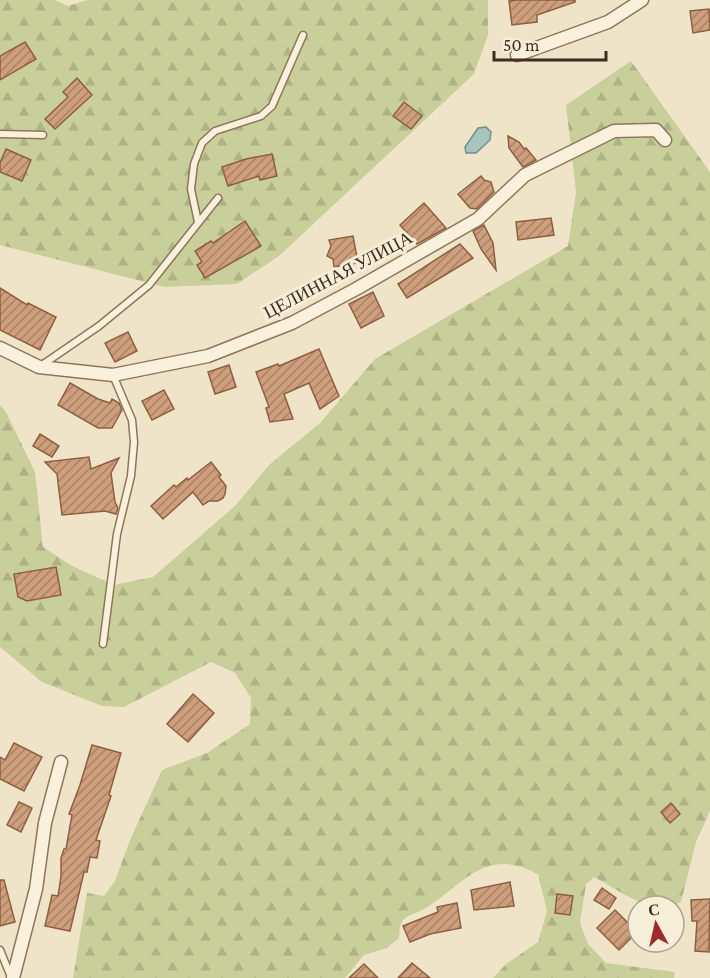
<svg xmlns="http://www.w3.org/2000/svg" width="710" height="978" font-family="'Crimson Pro',serif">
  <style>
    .forest { fill: url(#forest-firs) }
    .water { fill: #a9c4bc; stroke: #6f938a; stroke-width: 1.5 }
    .building { fill: url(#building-hatch); stroke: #8d5f41; stroke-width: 1.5 }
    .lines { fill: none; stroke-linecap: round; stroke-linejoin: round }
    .service-casing { stroke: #8d765c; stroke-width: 9 }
    .minor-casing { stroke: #8d765c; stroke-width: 15 }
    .service { stroke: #faf1dc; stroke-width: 6 }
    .minor { stroke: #faf1dc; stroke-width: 12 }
    .labels { text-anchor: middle; stroke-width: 6; stroke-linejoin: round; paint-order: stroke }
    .street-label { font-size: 18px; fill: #3d2e20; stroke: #f7eed8 }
  </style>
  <defs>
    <pattern id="forest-firs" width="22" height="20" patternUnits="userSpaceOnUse" patternTransform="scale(1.5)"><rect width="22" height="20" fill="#c9cf9b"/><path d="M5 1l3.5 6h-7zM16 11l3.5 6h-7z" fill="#aeb285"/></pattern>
    <pattern id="building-hatch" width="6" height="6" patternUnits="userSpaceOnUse" patternTransform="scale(1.5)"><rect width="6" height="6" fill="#cf9f7d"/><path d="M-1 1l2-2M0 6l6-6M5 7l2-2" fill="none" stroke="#a98266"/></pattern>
  </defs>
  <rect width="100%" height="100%" fill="#f0e4c8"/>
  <g class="forest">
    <path d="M 0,0 L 55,0 L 68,6 L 87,0 L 488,0 L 488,35 L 474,74 L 279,256 L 237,284 L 165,287 L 0,245 Z"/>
    <path d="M 631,61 L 710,172 L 710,811 L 696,842 L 681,902 C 653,918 619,890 594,877 L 586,884 L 580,923 L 588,944 L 606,963 L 675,972 L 674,978 L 493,978 L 506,964 L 538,942 L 547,911 L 538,874 C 523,867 511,862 494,865 C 465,871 448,896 424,909 C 416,914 405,914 401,924 C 399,927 400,934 399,938 L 387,948 L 364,955 L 345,978 L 73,978 L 87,893 L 104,896 L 115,881 L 130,840 L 162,770 L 207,753 L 250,724 L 251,698 L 235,673 L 211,662 L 124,707 L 102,706 L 42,682 L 0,647 L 0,405 L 6,412 L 35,472 L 43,547 L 72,566 L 114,585 L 153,577 L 235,506 L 269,465 L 320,423 L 375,359 L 568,246 L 576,192 L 566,105 Z"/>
  </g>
  <path class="water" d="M 486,127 L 491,132 L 490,140 L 476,153 L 466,153 L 465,147 L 478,128 Z"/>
  <g class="building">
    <path d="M 517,0 L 575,0 L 575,2 L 537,15 L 537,22 L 512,25 L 509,1 Z"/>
    <path d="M 709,9 L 710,30 L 693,33 L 690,11 Z"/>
    <path d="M 25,42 L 36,59 L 0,80 L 0,56 Z"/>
    <path d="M 77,78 L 92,95 L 55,129 L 45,119 L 68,97 L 63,92 Z"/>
    <path d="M 404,102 L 422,116 L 411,129 L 393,116 Z"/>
    <path d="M 508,136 L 519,142 L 524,149 L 526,148 L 536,160 L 523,167 L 509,148 Z"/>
    <path d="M 6,149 L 31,160 L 22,181 L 0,172 L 0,163 Z"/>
    <path d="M 272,154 L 277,176 L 260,180 L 259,176 L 228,186 L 222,167 L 246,159 Z"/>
    <path d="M 481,176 L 484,180 L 491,182 L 494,192 L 477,209 L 470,208 L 458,194 Z"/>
    <path d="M 424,203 L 446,228 L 417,244 L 400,225 Z"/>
    <path d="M 551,218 L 554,235 L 518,240 L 516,222 Z"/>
    <path d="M 245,221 L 261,246 L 205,278 L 197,265 L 202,262 L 195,251 L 211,241 L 213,243 Z"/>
    <path d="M 484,225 L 493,243 L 496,270 L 481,249 L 473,231 Z"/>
    <path d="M 353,236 L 358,263 L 334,267 L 333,259 L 327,256 L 331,246 L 329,240 Z"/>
    <path d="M 460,244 L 473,258 L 407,298 L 398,284 Z"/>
    <path d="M 0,288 L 27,305 L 28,303 L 56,317 L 40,350 L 0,330 Z"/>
    <path d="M 373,292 L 384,316 L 361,328 L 349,304 Z"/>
    <path d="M 128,332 L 137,351 L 115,362 L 105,343 Z"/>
    <path d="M 319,349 L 339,396 L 320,409 L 309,383 L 284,394 L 293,419 L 270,422 L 266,408 L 269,407 L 256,372 L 278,364 L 279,366 Z"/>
    <path d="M 229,365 L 236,387 L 215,394 L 208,372 Z"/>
    <path d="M 70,383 L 98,399 L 110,403 L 112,399 L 119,403 L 122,410 L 112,428 L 98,428 L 58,405 Z"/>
    <path d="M 164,390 L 174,409 L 152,420 L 142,401 Z"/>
    <path d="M 40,434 L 59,446 L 52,457 L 33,446 Z"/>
    <path d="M 89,457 L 91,469 L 119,458 L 111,473 L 115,502 L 118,508 L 116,514 L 105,511 L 62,515 L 57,474 L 45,462 Z"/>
    <path d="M 211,462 L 221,475 L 219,477 L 226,486 L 225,494 L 223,498 L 218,501 L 209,501 L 203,505 L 193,492 L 163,519 L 151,506 L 174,485 L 176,487 L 187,478 L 188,480 Z"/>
    <path d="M 56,567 L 61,595 L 27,601 L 18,597 L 14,574 Z"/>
    <path d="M 193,694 L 214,713 L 188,742 L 167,724 Z"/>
    <path d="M 14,743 L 42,757 L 24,791 L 0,779 L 0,757 L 5,760 Z"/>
    <path d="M 92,745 L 121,753 L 109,795 L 111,796 L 96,840 L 100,841 L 97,858 L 90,857 L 87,872 L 84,872 L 70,931 L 45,926 L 52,895 L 58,896 L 61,876 L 61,858 L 64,849 L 66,849 L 72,815 L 69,814 L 80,785 Z"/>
    <path d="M 19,802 L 32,808 L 21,832 L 7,825 Z"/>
    <path d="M 671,803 L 680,814 L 670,823 L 661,812 Z"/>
    <path d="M 0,880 L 4,880 L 15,922 L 0,926 Z"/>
    <path d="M 510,882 L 514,906 L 474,910 L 471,890 Z"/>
    <path d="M 602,888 L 616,898 L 609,909 L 594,900 Z"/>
    <path d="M 557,894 L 573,896 L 570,915 L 555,913 Z"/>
    <path d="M 710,899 L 709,952 L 695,951 L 697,921 L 692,921 L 691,900 Z"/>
    <path d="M 457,903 L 461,928 L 430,934 L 410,942 L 403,926 L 438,912 L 437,907 Z"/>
    <path d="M 615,910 L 637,932 L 619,950 L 597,928 Z"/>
    <path d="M 412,963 L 430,978 L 398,978 Z"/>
    <path d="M 364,964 L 378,978 L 349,978 Z"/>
  </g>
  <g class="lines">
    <defs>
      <g id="service">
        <path d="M 0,134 L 43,135"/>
        <path d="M 198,222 L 191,189 L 194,164 L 202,143 L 215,131 L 261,116 L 272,106 L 303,35"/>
        <path d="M 42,365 L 99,326 L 149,285 L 218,198"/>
        <path d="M 103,644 L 117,534 L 131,476 L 134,442 L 132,420 L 113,375"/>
        <path d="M 0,950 L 11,977"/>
      </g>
      <g id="minor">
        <path d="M 517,55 L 608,22 L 642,0"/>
        <path d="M 0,348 L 39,367 L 113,375 L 208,356 L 292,323 L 356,289 L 478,219 L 525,175 L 614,131 L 656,130 L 665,140"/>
        <path d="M 13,978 L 36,889 L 45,823 L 61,762"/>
      </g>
    </defs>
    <use href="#service" class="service-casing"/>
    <use href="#minor" class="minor-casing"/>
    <use href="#service" class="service"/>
    <use href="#minor" class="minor"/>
  </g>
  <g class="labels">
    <g class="street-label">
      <text transform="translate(338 275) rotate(-28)" y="6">ЦЕЛИННАЯ УЛИЦА</text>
    </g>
  </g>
  <g transform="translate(656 924) rotate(352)"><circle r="28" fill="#f7eed8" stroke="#ada18e" stroke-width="1.5"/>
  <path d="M0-4.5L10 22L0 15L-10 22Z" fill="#9e2a2b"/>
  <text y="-9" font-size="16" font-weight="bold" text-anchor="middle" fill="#3d2e20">С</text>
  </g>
  <path d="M494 51v9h112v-9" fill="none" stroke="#3d2e20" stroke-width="3"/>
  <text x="503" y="51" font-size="18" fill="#3d2e20" stroke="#f7eed8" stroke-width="4.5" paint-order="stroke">50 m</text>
</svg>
